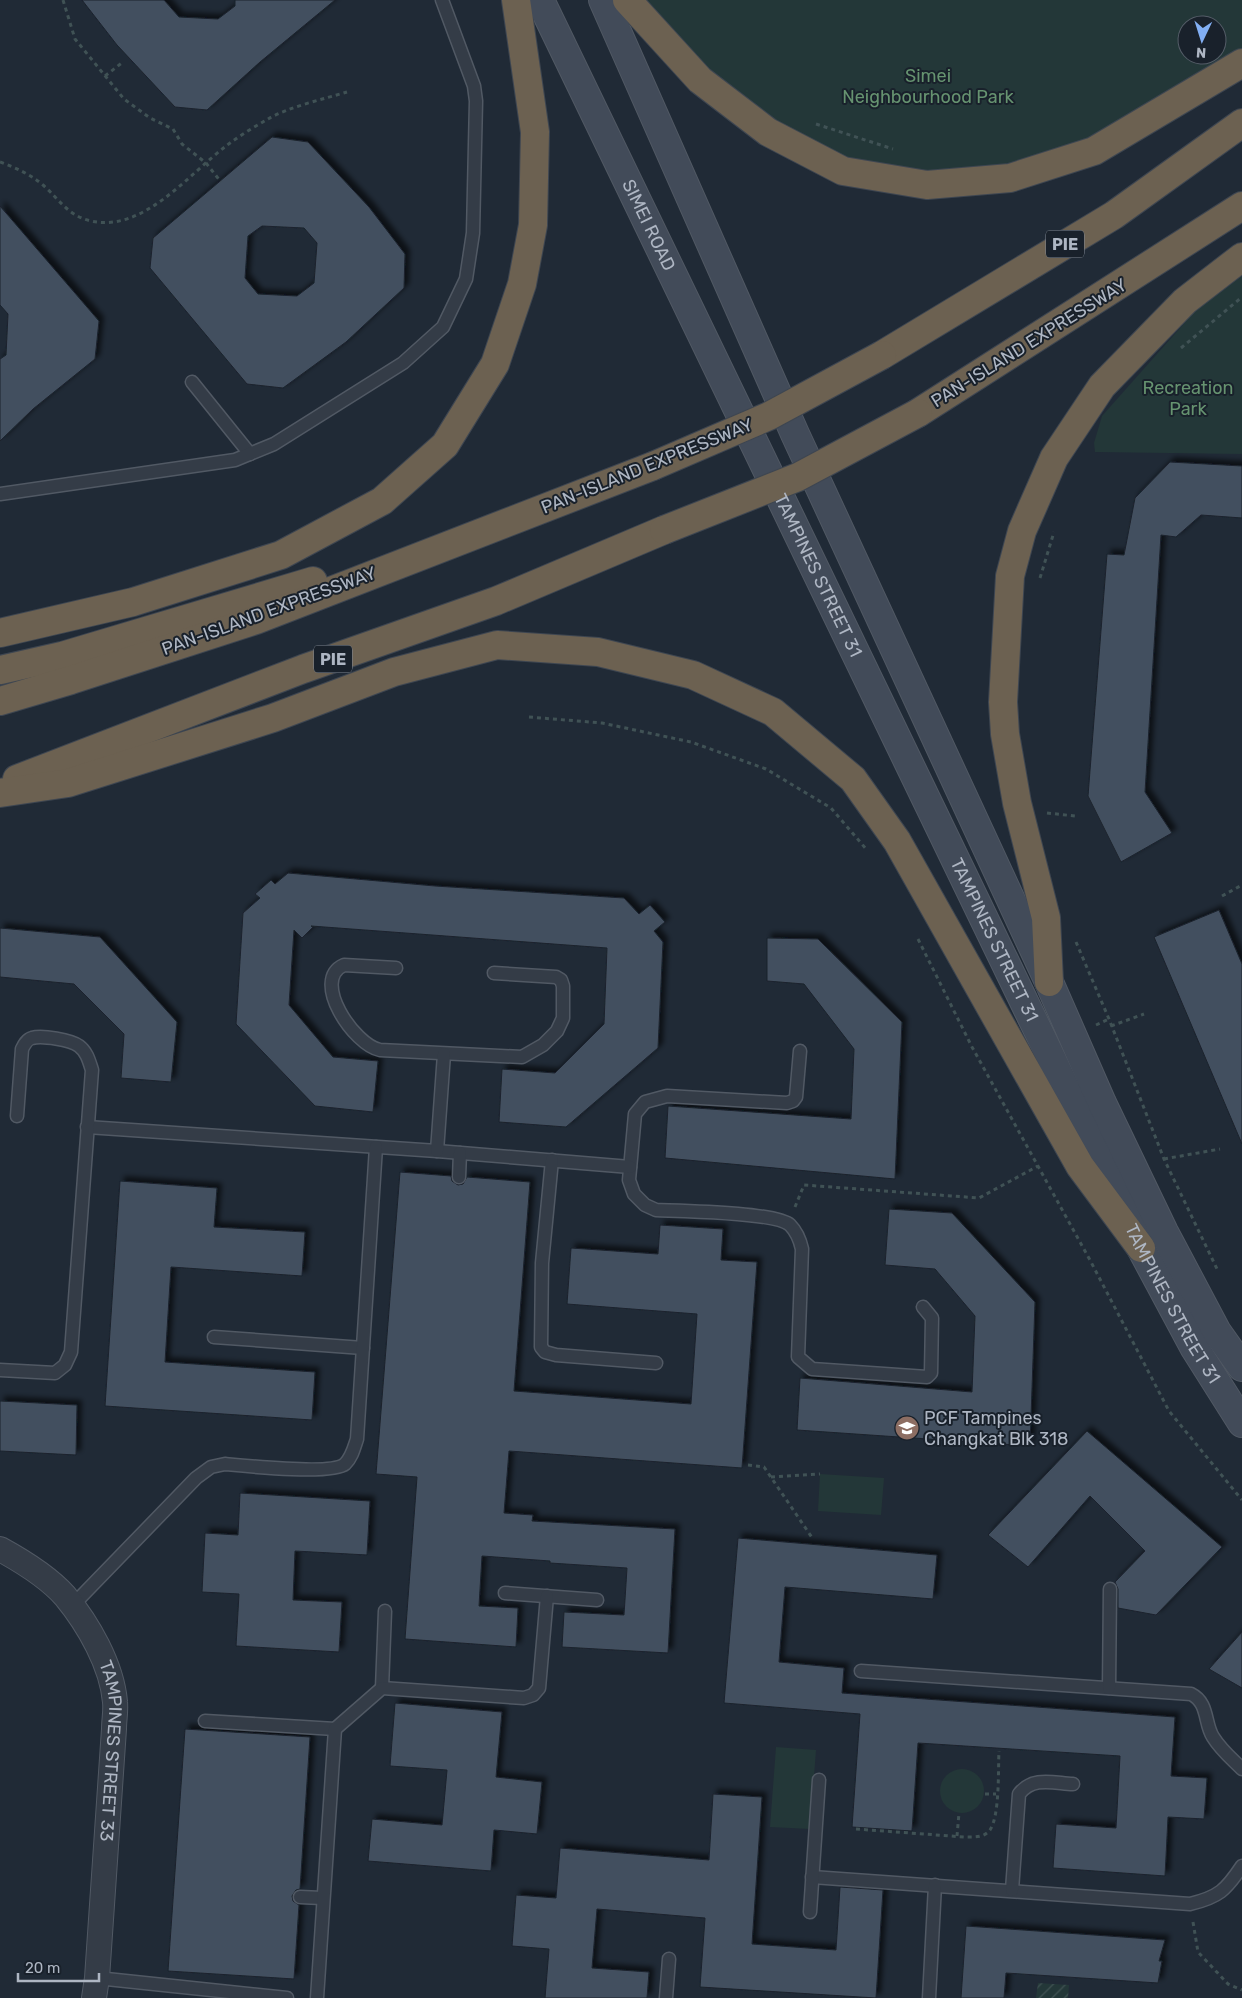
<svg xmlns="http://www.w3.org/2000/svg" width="1242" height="1998" font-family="Rubik,sans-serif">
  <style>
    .green { fill: #233738; fill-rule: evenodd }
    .garden { fill: url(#garden-furrows) }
    .building { fill: #434f5e; stroke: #1b232d; fill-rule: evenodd; filter: url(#shadow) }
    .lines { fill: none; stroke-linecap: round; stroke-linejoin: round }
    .service-casing { stroke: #515964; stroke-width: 15 }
    .minor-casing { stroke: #515964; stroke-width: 26 }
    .secondary-casing { stroke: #515964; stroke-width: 30 }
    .motorway-casing { stroke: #3e4651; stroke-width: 30 }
    .path { stroke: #405255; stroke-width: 3; stroke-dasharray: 4 4; stroke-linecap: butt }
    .service { stroke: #343c47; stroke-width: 12 }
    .minor { stroke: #343c47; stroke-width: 24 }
    .secondary { stroke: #424b59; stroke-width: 28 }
    .motorway { stroke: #6c6151; stroke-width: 28 }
    .motorway-bridge-casing { stroke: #3e4651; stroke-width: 30; stroke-linecap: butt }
    .motorway-bridge { stroke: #6c6151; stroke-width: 28 }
    .labels { text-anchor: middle; stroke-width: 4; stroke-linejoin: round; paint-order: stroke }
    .shield { fill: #19212b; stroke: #818995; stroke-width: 1 }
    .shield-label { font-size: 16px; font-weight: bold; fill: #aeb6c3 }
    .park-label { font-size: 18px; fill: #669370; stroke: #19212b }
    .street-label { font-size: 18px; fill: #aeb6c3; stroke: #19212b }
    .poi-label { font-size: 18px; fill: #aeb6c3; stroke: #19212b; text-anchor: start }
  </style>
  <defs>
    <pattern id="garden-furrows" width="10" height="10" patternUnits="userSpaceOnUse" patternTransform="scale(1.25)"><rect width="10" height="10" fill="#233738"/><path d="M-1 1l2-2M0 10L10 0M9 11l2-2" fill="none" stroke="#405253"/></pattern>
    <filter id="shadow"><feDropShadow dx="4.5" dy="-4.5" stdDeviation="2.5" flood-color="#0009"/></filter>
  </defs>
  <rect width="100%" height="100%" fill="#202a36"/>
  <g class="green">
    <path d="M 644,0 L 1242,0 L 1242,50 L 1092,141 L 1009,168 L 928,175 L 844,162 L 773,124 L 706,71 ZM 1187,25 L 1217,25 L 1217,55 L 1187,55 Z"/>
    <path d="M 1242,276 L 1242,454 L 1095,452 L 1094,443 L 1102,416 L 1197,309 Z"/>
    <path d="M 820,1474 L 884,1478 L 881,1515 L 818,1511 Z"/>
    <path d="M 776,1747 L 816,1750 L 810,1829 L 770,1827 Z"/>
    <circle cx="962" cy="1791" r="22"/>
  </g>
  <path class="garden" d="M 1038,1983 L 1069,1985 L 1068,1998 L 1036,1998 Z"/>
  <g class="building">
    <path d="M 82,0 L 164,0 L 179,17 L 218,19 L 235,6 L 235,0 L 335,0 L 260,62 L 207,110 L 175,107 L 117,45 Z"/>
    <path d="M 272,137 L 308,142 L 369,207 L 405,254 L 404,288 L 346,342 L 283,388 L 247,384 L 150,268 L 153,238 ZM 262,226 L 304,228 L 317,243 L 314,283 L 297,296 L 258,294 L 245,278 L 248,236 Z"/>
    <path d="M 0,206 L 99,321 L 95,359 L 33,409 L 0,441 L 0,359 L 6,355 L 8,314 L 0,305 Z"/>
    <path d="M 1170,462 L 1242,466 L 1242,518 L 1201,515 L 1176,537 L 1161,535 L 1145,792 L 1172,833 L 1121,862 L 1088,796 L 1107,554 L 1124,555 L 1135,498 Z"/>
    <path d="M 288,873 L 435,886 L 624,898 L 639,914 L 650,905 L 665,922 L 654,931 L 663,942 L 658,1048 L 566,1127 L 499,1122 L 502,1069 L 555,1073 L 604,1024 L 607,948 L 311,926 L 313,927 L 302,938 L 294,930 L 289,1005 L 333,1057 L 378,1061 L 373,1112 L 315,1106 L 236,1024 L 243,913 L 260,898 L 255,894 L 271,880 L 275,884 Z"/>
    <path d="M 1219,910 L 1242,964 L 1242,1144 L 1154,937 Z"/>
    <path d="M 0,928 L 100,937 L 177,1022 L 171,1082 L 121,1078 L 124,1034 L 74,984 L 0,977 Z"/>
    <path d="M 767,938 L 818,939 L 902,1022 L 895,1179 L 665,1158 L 668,1106 L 851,1119 L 854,1049 L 804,984 L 767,981 Z"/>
    <path d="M 400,1172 L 451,1176 L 452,1181 L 458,1185 L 463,1184 L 467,1177 L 530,1182 L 514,1391 L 691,1404 L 697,1314 L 567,1304 L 571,1248 L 658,1254 L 660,1225 L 723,1229 L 721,1260 L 757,1262 L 742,1468 L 509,1451 L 504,1513 L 533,1515 L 532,1521 L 675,1529 L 668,1653 L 562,1647 L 564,1612 L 624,1615 L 627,1568 L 550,1563 L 550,1561 L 482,1556 L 479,1606 L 518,1608 L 516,1647 L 405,1639 L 417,1477 L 376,1474 Z"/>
    <path d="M 120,1181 L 217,1188 L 214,1227 L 305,1232 L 302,1276 L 171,1267 L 165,1362 L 315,1372 L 312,1420 L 105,1406 Z"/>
    <path d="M 889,1209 L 952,1213 L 1035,1302 L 1030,1446 L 797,1430 L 800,1378 L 972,1392 L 975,1316 L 935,1269 L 885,1265 Z"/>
    <path d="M 0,1401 L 77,1405 L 76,1455 L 0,1451 Z"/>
    <path d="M 1087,1431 L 1222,1547 L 1156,1615 L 1118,1608 L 1118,1589 L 1115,1582 L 1145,1551 L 1090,1496 L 1028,1567 L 988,1535 Z"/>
    <path d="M 240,1493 L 370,1501 L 367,1555 L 295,1551 L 293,1600 L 342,1602 L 339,1652 L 236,1646 L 239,1594 L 202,1592 L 205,1533 L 238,1535 Z"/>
    <path d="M 738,1538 L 937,1555 L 933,1599 L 785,1587 L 779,1662 L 844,1668 L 842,1693 L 1175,1717 L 1171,1776 L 1207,1778 L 1204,1819 L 1168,1817 L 1165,1876 L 1053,1868 L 1056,1824 L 1116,1828 L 1120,1756 L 918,1743 L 912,1831 L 852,1827 L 860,1714 L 724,1703 Z"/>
    <path d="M 1242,1632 L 1242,1688 L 1209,1669 Z"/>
    <path d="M 395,1703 L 502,1712 L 496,1777 L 542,1782 L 537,1834 L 494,1830 L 491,1871 L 368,1861 L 372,1819 L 442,1825 L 447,1770 L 390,1766 Z"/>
    <path d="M 185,1729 L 310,1737 L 300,1889 L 296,1890 L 292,1896 L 293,1901 L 299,1905 L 294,1979 L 168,1971 Z"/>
    <path d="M 713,1794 L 762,1797 L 752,1944 L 836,1950 L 840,1887 L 883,1890 L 876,1998 L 700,1987 L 705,1918 L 597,1909 L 592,1968 L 649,1972 L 647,1998 L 545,1998 L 549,1949 L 512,1946 L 516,1895 L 556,1898 L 560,1848 L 709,1860 Z"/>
    <path d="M 966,1926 L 1165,1940 L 1159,1961 L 1162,1961 L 1158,1983 L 1006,1973 L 1004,1998 L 961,1998 Z"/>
  </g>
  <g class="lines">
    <defs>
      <g id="service">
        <path d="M 192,382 L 250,454"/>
        <path d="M 0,494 L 235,460 L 274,444 L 403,363 L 443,327 L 466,279 L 473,233 L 476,101 L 474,86 L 442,0"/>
        <path d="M 396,968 L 344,965 C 310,980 354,1045 380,1050 L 522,1057 L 543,1045 L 557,1031 L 563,1018 L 563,986 L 561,980 L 556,977 L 494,973"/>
        <path d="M 800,1051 L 796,1097 L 793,1101 L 787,1103 L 667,1096 L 645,1102 L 635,1114 L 629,1180 L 634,1194 L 645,1205 L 656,1210 C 679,1211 776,1212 790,1225 C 796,1231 800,1240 802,1249 L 798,1357 L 812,1369 L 927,1377 L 931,1373 L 932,1318 L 923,1307"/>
        <path d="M 87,1127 L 437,1151 L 630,1167"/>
        <path d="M 437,1151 L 444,1054"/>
        <path d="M 552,1160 L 542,1263 L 541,1347 L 545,1352 L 556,1355 L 656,1363"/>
        <path d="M 459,1177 L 460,1153"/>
        <path d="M 214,1337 L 363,1348"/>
        <path d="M 0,1370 L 55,1373 L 65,1365 L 71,1352 L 92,1070 C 89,1061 87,1052 79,1046 C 71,1040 42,1035 32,1038 C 27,1039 24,1045 22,1049 L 17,1116"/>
        <path d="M 505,1593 L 597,1600"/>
        <path d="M 72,1606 L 196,1478 L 211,1467 L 225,1464 C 246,1466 332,1475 345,1464 C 352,1457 354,1448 357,1439 L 376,1147"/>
        <path d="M 861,1671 L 1191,1694 C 1209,1703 1204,1723 1213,1737 C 1221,1750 1232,1759 1242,1769"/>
        <path d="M 382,1688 L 385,1611"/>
        <path d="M 1109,1688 L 1110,1589"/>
        <path d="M 205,1721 L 335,1729"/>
        <path d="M 812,1877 L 1190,1904 C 1219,1897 1226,1890 1242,1866"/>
        <path d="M 1012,1890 L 1019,1794 C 1033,1776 1053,1783 1073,1784"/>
        <path d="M 300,1897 L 322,1898"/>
        <path d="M 810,1912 L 819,1780"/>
        <path d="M 97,1978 L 287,1998"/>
        <path d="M 317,1998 L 335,1729 L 382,1688 L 524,1698 L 533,1695 L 539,1688 L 547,1596"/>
        <path d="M 666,1998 L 669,1959"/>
        <path d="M 929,1998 L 935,1885"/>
      </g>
      <g id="minor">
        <path id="s1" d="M 0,1549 C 22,1561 48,1577 65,1596 C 88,1624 112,1665 115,1702 C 116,1711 114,1720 114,1729 L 97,1978 L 94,1998"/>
      </g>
      <g id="secondary">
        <path id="s2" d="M 540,0 L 1045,1045 L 1141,1248 L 1194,1347 L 1242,1423"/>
        <path d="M 603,0 L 795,434 L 1049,982 L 1102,1103 L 1164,1232 L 1217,1332 L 1242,1367"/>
      </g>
      <g id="motorway">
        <path d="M 627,0 L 700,80 L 768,132 L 843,171 L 927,185 L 1010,178 L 1094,151 L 1242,63"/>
        <path d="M 882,355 L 1114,215 L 1242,123"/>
        <path d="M 918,413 L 1242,206"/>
        <path d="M 0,633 L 133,602 L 281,555 L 382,501 L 445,445 L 495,364 L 522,284 L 533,225 L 535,132 L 516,0"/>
        <path d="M 0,670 L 62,656 L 313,581"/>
        <path d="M 0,701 L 71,680 L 256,620 L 653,466"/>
        <path d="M 17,779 L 303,669 L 496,601 L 664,530"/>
        <path d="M 0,793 L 68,783 L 273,718 L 394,672 L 497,645 L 598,652 L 693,675 L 773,712 L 853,779 L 897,841 L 1080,1166 L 1141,1248"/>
        <path d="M 1049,982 L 1046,918 L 1017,803 L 1005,734 L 1003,702 L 1010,576 L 1022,531 L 1054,458 L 1102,386 L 1185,301 L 1242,257"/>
      </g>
    </defs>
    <use href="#service" class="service-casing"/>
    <use href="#minor" class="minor-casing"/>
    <use href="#secondary" class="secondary-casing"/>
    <use href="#motorway" class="motorway-casing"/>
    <g class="path">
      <path d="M 63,0 L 75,39 L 124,99 L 150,118 L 173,129 L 182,144 L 206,163 L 221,182"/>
      <path d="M 105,76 L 123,62"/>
      <path d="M 816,124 L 893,149"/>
      <path d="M 0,162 C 16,168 30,174 43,185 C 59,199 68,216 91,221 C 143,233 189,174 226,146 C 239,136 254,127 268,119 C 288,107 324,99 347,92"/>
      <path d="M 1181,348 L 1242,297"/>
      <path d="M 1040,578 L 1054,532"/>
      <path d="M 529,717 L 602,723 L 691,742 L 766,769 L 831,808 L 867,850"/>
      <path d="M 1047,813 L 1075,816"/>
      <path d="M 1222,896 L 1242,885"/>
      <path d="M 918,939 L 972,1047 L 1091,1262 L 1169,1411 L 1242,1500"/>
      <path d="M 1076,942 L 1109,1019 L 1164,1159 L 1218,1271"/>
      <path d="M 1096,1025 L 1109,1019"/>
      <path d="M 1111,1026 L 1144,1014"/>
      <path d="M 1164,1159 L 1220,1149"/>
      <path d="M 795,1207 L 804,1185 L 979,1198 L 1038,1166"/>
      <path d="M 748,1465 L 764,1467 L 813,1539"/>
      <path d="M 771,1477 L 820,1474"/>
      <path d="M 985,1794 L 996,1794"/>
      <path d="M 856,1829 L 964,1837 C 973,1837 984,1838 990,1830 C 1000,1815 998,1769 999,1751"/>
      <path d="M 957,1836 L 959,1813"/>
      <path d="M 1193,1922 L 1198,1952 L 1228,1984 L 1242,1990"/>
    </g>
    <use href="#service" class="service"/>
    <use href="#minor" class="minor"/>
    <use href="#secondary" class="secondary"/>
    <use href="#motorway" class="motorway"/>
    <defs>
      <g id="motorway-bridge">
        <path d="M 653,466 L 769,416 L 882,355"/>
        <path d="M 664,530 L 798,477 L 918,413"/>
      </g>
    </defs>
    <use href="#motorway-bridge" class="motorway-bridge-casing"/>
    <use href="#motorway-bridge" class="motorway-bridge"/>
  </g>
  <defs>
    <symbol id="school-disc" viewBox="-11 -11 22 22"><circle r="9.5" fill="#8d6e63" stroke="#19212b"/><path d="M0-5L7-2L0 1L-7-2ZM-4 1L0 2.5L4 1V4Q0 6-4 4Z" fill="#fff"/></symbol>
  </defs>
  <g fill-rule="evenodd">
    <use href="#school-disc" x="893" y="1414" width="28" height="28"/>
  </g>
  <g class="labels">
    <g class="shield">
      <rect x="1046" y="230.5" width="38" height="27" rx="4"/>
      <rect x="314" y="645.5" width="38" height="27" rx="4"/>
    </g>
    <g class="shield-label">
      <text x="1065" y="250">PIE</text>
      <text x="333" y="665">PIE</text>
    </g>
    <g class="park-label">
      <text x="928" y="82">Simei<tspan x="928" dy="21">Neighbourhood Park</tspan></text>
      <text x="1188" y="394">Recreation<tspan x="1188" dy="21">Park</tspan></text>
    </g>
    <g class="street-label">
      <text dy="6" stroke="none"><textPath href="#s2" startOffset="250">SIMEI ROAD</textPath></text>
      <text transform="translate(1029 343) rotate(-32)" y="6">PAN-ISLAND EXPRESSWAY</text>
      <text transform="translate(647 466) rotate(-22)" y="6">PAN-ISLAND EXPRESSWAY</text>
      <text dy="6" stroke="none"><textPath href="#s2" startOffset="639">TAMPINES STREET 31</textPath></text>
      <text transform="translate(269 611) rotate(-20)" y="6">PAN-ISLAND EXPRESSWAY</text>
      <text dy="6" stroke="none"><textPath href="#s2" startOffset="1044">TAMPINES STREET 31</textPath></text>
      <text dy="6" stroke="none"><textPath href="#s2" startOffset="1449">TAMPINES STREET 31</textPath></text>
      <text dy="6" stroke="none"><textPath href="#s1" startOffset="248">TAMPINES STREET 33</textPath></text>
    </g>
    <g class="poi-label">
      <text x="924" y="1424">PCF Tampines<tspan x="924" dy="21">Changkat Blk 318</tspan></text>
    </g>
  </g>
  <g transform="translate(1202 40) rotate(184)"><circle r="24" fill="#19212b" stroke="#555d68"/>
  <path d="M0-4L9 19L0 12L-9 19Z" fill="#82aff4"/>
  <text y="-8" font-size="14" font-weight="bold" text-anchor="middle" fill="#aeb6c3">N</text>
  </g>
  <path d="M18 1973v8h81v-8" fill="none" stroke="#aeb6c3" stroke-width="2.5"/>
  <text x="25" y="1973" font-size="15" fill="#aeb6c3" stroke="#19212b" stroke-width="4" paint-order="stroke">20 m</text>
</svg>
